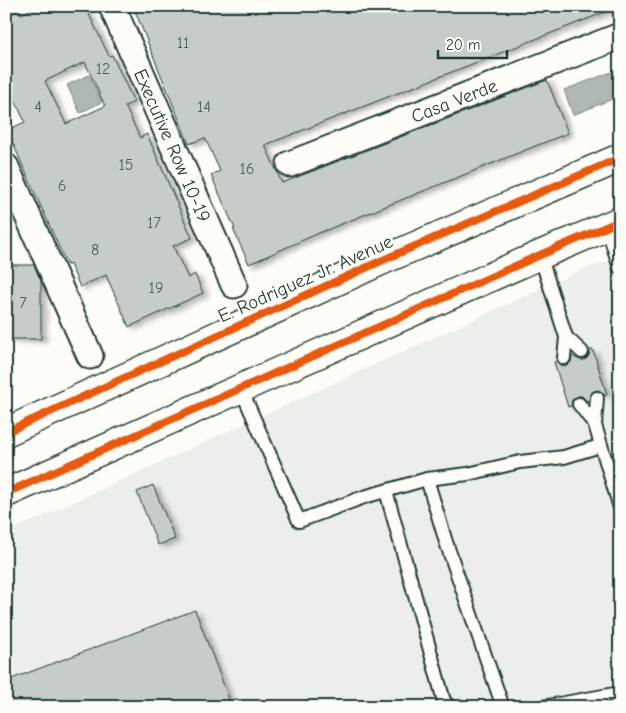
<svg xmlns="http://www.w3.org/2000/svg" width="626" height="713" font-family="'Comic Neue',sans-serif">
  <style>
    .built { fill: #eceee9 }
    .water { fill: #aeb8b1; stroke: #75877f }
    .building { fill: #c6cdc7; stroke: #1f3d34; fill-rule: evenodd; filter: url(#shadow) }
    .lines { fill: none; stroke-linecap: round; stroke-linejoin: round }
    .service-casing { stroke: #1f3d34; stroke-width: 16 }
    .minor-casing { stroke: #1f3d34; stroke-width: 29 }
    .primary-casing { stroke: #1f3d34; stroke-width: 31 }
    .service { stroke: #fdfcf7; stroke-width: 12 }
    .minor { stroke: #fdfcf7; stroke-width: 25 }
    .primary { stroke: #fdfcf7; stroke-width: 28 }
    .cycleway-casing { stroke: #fdfcf7; stroke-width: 11 }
    .cycleway { stroke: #e8590c; stroke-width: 8 }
    .labels { text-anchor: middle; stroke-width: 4.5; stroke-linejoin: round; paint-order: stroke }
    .number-label { font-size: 16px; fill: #496159 }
    .street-label { font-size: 19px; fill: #1f3d34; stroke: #fdfcf7 }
  </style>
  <defs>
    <filter id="shadow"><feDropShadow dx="5.5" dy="3" stdDeviation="2.5" flood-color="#0004"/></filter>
  </defs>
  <rect width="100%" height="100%" fill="#fdfcf7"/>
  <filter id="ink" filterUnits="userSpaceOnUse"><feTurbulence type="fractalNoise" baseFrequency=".02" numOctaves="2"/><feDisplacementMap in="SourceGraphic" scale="10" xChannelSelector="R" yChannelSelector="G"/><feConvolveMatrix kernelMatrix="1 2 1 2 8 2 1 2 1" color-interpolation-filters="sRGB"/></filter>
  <g filter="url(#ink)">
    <path class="built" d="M 620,258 L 620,707 L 6,707 L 6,533 L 586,268 Z"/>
    <g class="water">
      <path d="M 617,70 L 620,76 L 620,96 L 573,115 L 564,90 Z"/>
      <path d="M 89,75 L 102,102 L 80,113 L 67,85 Z"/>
    </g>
    <g class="building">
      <path d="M 39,6 L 85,6 L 109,56 L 112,55 L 134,102 L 125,106 L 140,138 L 147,134 L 192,238 L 173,246 L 188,278 L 195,274 L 203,293 L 129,327 L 106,275 L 80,287 L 70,264 L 67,265 L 7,130 L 25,122 L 6,81 L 6,17 L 20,10 L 21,14 ZM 85,62 L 105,106 L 66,124 L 45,81 Z"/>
      <path d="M 133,6 L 618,6 L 618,7 L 265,145 L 282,183 L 547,80 L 568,133 L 319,233 L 249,264 L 233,229 L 235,229 L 211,175 L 220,171 L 205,138 L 189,144 Z"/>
      <path d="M 6,265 L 34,265 L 41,281 L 41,339 L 6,339 Z"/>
      <path d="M 590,350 L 593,350 L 607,395 L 605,396 L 602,392 L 598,390 L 594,391 L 590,394 L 589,401 L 587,401 L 582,396 L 578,396 L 572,400 L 571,406 L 568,407 L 554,362 L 556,361 L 563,366 L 567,366 L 571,362 L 572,356 L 580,360 L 585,360 L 588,357 Z"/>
      <path d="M 153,485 L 175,539 L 158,545 L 137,492 Z"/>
      <path d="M 195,610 L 232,707 L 6,707 L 6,681 Z"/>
    </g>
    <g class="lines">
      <defs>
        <g id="service">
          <path d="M 607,227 L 620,268"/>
          <path d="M 540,255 L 566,337 L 564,358"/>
          <path d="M 566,337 L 582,352"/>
          <path d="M 241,389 L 299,521 L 364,497 L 427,479 L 468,474 L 520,462 L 564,457 L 600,446"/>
          <path d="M 597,398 L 595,425 L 620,508"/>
          <path d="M 579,404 L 595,425"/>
          <path d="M 427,479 L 446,542 L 503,707"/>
          <path d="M 386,491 L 444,701 L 450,707"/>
          <path d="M 542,707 L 620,693"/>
        </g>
        <g id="minor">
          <path id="s1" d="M 112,6 L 234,285"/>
          <path id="s2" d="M 290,164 L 620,36"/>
          <path d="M 6,167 L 90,356"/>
        </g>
        <g id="primary">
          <path d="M 6,432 L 383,260 L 620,158"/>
          <path d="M 6,493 L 540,255 L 620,221"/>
        </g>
      </defs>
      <use href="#service" class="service-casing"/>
      <use href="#minor" class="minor-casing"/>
      <use href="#primary" class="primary-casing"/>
      <use href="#service" class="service"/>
      <use href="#minor" class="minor"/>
      <use href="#primary" class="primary"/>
      <defs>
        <g id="cycleway">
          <path d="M 6,432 L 383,260 L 620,158"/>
          <path d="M 6,493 L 540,255 L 620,221"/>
        </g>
      </defs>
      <use href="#cycleway" class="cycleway-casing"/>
      <use href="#cycleway" class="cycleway"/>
    </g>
  </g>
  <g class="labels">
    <g class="number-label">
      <text x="183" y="48">11</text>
      <text x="103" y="74">12</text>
      <text x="38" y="112">4</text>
      <text x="204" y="112">14</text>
      <text x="126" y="170">15</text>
      <text x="247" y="174">16</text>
      <text x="62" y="191">6</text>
      <text x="154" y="228">17</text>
      <text x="95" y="255">8</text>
      <text x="156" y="293">19</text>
      <text x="23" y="308">7</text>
    </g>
    <g class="street-label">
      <text dy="7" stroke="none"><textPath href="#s2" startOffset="176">Casa Verde</textPath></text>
      <text dy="7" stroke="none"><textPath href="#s1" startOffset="152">Executive Row 10-19</textPath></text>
      <text transform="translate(305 278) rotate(-24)" y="7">E. Rodriguez Jr. Avenue</text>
    </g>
  </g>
  <rect width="626" height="713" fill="none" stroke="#fdfcf7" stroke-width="25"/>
  <rect x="12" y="12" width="601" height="688" fill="none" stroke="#1f3d34" stroke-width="2" filter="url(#ink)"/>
  <path d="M438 50v8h69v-8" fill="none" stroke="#1f3d34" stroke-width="2.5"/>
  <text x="446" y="50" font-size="15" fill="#1f3d34" stroke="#fdfcf7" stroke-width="4" paint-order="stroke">20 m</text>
</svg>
